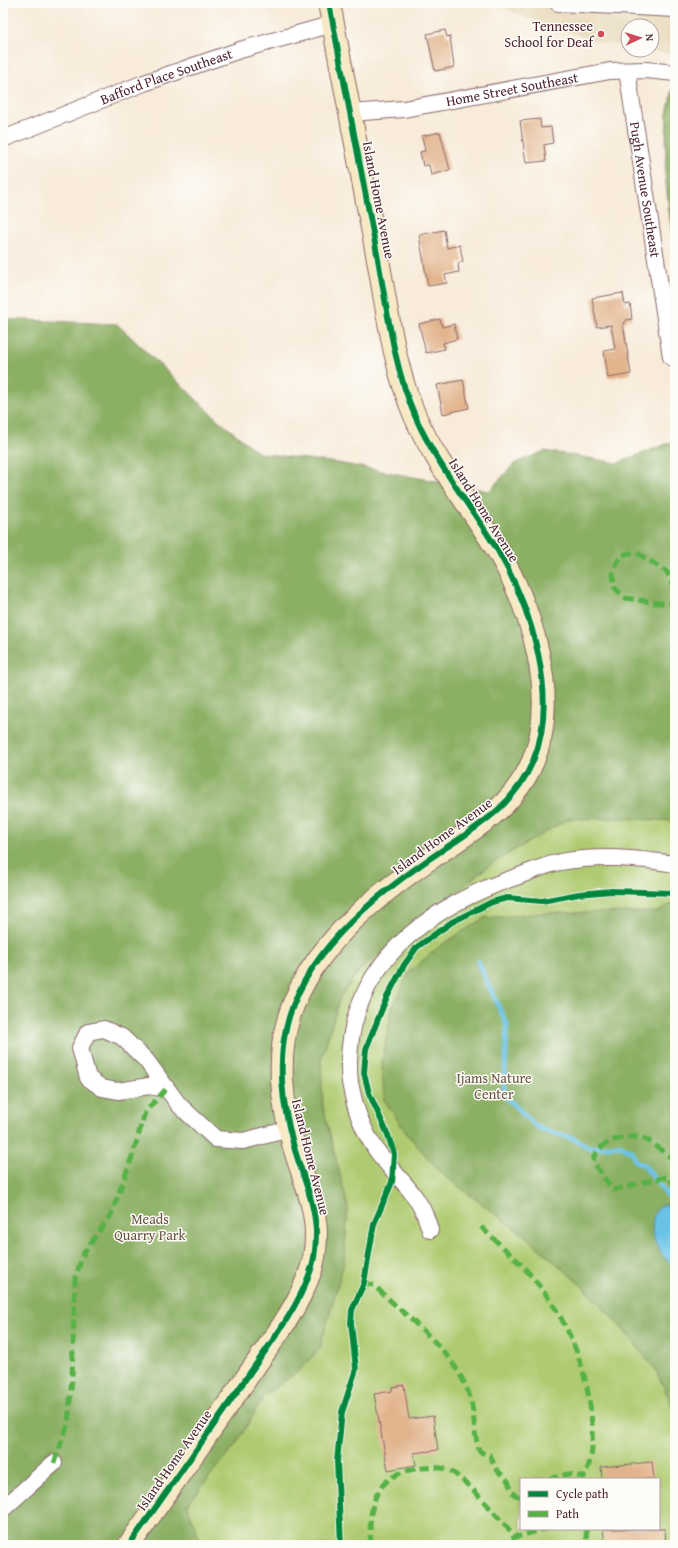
<svg xmlns="http://www.w3.org/2000/svg" width="678" height="1548" font-family="'Gentium Book Plus',serif">
  <style>
    .built { fill: #e8d9ba }
    .green { fill: #afcb71; stroke: #7c754e; fill-rule: evenodd }
    .forest { fill: #8baf63; stroke: #6a6747 }
    .water { fill: #6ac3e7; stroke: #5a7189 }
    .lines { fill: none; stroke-linecap: round; stroke-linejoin: round }
    .stream { stroke: #6ac3e7; stroke-width: 5 }
    .building { fill: #e2b48c }
    .street-casing { stroke: #876668; stroke-width: 18 }
    .secondary-casing { stroke: #876668; stroke-width: 24 }
    .street { stroke: #fff; stroke-width: 16 }
    .secondary { stroke: #f7e9c3; stroke-width: 22 }
    .quiet { stroke: #57b146; stroke-width: 5; stroke-dasharray: 10 5; stroke-linecap: butt }
    .cycleway-casing { stroke: #fdfcf7; stroke-width: 8 }
    .cycleway { stroke: #00873e; stroke-width: 6 }
    .poi-dot { fill: #d1495b; stroke: #fdfcf7; stroke-width: 1.5 }
    .labels { text-anchor: middle; stroke-width: 3; stroke-linejoin: round; paint-order: stroke }
    .poi-label { font-size: 14px; fill: #4a1f2b; stroke: #fdfcf7; text-anchor: end }
    .street-label { font-size: 14px; fill: #4a1f2b; stroke: #fdfcf7 }
    .park-label { font-size: 14px; fill: #685340; stroke: #fdfcf7 }
  </style>
  <rect width="100%" height="100%" fill="#fdfcf7"/>
  <filter id="ink" filterUnits="userSpaceOnUse"><feTurbulence type="fractalNoise" baseFrequency=".025" numOctaves="2"/><feDisplacementMap in="SourceGraphic" scale="8" xChannelSelector="R" yChannelSelector="G"/><feConvolveMatrix kernelMatrix="1 2 1 2 8 2 1 2 1" color-interpolation-filters="sRGB"/></filter>
  <filter id="wash" filterUnits="userSpaceOnUse"><feTurbulence type="fractalNoise" baseFrequency=".012" numOctaves="4" result="noise"/><feDisplacementMap in="SourceGraphic" scale="16" xChannelSelector="R" yChannelSelector="G"/><feGaussianBlur stdDeviation="0.9" result="paint"/><feColorMatrix in="noise" values="0 0 0 0 0 0 0 0 0 0 0 0 0 0 0 0 0 1.4 0 .05"/><feComposite in="paint" operator="in"/></filter>
  <g filter="url(#wash)">
    <rect width="100%" height="100%" fill="#f8ebd9"/>
    <path class="built" d="M 492,3 L 675,3 L 675,55 L 644,50 L 652,50 L 652,26 L 628,26 L 628,47 L 599,42 L 531,20 Z"/>
    <path class="green" d="M 675,644 L 675,1545 L 146,1545 L 324,1162 L 313,1016 ZM 521,1479 L 659,1479 L 659,1529 L 521,1529 Z"/>
    <g class="forest">
      <path d="M 674,84 L 675,84 L 675,264 L 665,174 L 667,114 Z"/>
      <path d="M 3,319 L 117,324 L 218,420 L 259,453 L 338,463 L 489,491 L 515,463 L 545,451 L 618,463 L 674,441 L 675,435 L 675,821 L 619,818 L 568,819 L 491,864 L 414,925 L 359,971 L 340,997 L 321,1061 L 323,1107 L 348,1207 L 344,1263 L 320,1348 L 300,1370 L 264,1396 L 235,1446 L 187,1505 L 202,1545 L 3,1545 Z"/>
      <path d="M 675,902 L 675,1412 L 656,1370 L 621,1327 L 580,1284 L 525,1236 L 443,1175 L 407,1134 L 384,1100 L 382,1062 L 392,1008 L 410,971 L 444,943 L 484,918 L 544,913 L 657,912 Z"/>
    </g>
    <path class="water" d="M 662,1205 L 675,1206 L 675,1265 C 656,1259 642,1217 662,1205 Z"/>
    <g class="lines">
      <path class="stream" d="M 478,962 L 507,1025 L 504,1095 L 531,1122 L 539,1128 L 548,1132 L 573,1138 L 590,1148 L 619,1145 L 631,1151 L 636,1162 L 644,1165 L 672,1202 L 675,1217"/>
    </g>
    <g id="blocks">
      <g class="building">
        <path d="M 445,30 L 447,37 L 450,36 L 454,67 L 435,71 L 427,34 Z"/>
        <path d="M 540,119 L 541,128 L 551,127 L 553,143 L 544,145 L 546,161 L 526,163 L 520,121 Z"/>
        <path d="M 440,132 L 450,170 L 431,175 L 429,165 L 423,166 L 420,152 L 425,151 L 422,136 Z"/>
        <path d="M 444,230 L 447,248 L 460,245 L 463,262 L 458,263 L 459,272 L 445,275 L 447,283 L 428,286 L 419,235 Z"/>
        <path d="M 623,293 L 625,305 L 630,304 L 632,319 L 626,320 L 626,322 L 623,323 L 631,374 L 608,378 L 604,351 L 615,349 L 611,325 L 597,327 L 592,298 Z"/>
        <path d="M 440,319 L 442,327 L 454,324 L 457,339 L 443,343 L 445,349 L 426,353 L 419,324 Z"/>
        <path d="M 463,380 L 469,408 L 443,414 L 437,385 Z"/>
        <path d="M 404,1385 L 409,1419 L 433,1416 L 438,1450 L 414,1453 L 416,1465 L 388,1470 L 374,1394 L 392,1391 L 392,1387 Z"/>
        <path d="M 652,1462 L 654,1479 L 602,1479 L 601,1467 Z"/>
        <path d="M 603,1529 L 665,1529 L 666,1545 L 605,1545 Z"/>
      </g>
    </g>
  </g>
  <g filter="url(#ink)">
    <use href="#blocks" fill-opacity="0" stroke="#876668" stroke-width="1"/>
    <g class="lines">
      <defs>
        <g id="street">
          <path d="M 558,3 L 675,9"/>
          <path id="s1" d="M 627,71 L 671,357"/>
          <path id="s2" d="M 350,113 L 404,109 L 610,71 L 646,70 L 675,73"/>
          <path id="s3" d="M 3,139 L 144,83 L 240,50 L 333,24"/>
          <path d="M 166,1089 L 149,1086 L 118,1091 L 102,1088 L 88,1078 L 80,1048 L 88,1032 L 104,1029 L 122,1037 L 146,1060 L 179,1105 L 216,1139 L 243,1141 L 290,1129"/>
          <path d="M 430,1230 C 421,1194 398,1180 377,1151 C 363,1131 354,1106 350,1082 C 348,1068 349,1053 351,1038 C 364,952 439,903 516,877 C 530,872 545,865 560,862 C 600,855 636,858 675,864"/>
          <path d="M 3,1509 L 54,1463"/>
        </g>
        <path id="secondary" d="M 129,1545 C 168,1490 207,1435 245,1380 C 268,1346 295,1313 309,1275 C 315,1261 316,1246 316,1232 C 315,1202 302,1175 294,1147 C 282,1104 276,1060 289,1017 C 311,945 381,891 441,851 C 479,826 515,804 533,761 C 560,697 531,608 498,551 C 471,506 436,464 415,416 C 393,365 387,307 377,254 C 361,170 345,87 329,3"/>
      </defs>
      <use href="#street" class="street-casing"/>
      <use href="#secondary" class="secondary-casing"/>
      <use href="#street" class="street"/>
      <use href="#secondary" class="secondary"/>
      <g class="quiet">
        <path d="M 675,590 L 667,572 L 636,552 L 621,555 L 613,572 L 614,587 L 625,598 L 658,603 L 675,603"/>
        <path d="M 675,1161 C 666,1154 655,1144 645,1139 C 629,1132 594,1142 593,1162 L 613,1190 L 666,1177 L 669,1177 L 675,1187"/>
        <path d="M 481,1227 C 500,1245 521,1262 537,1283 C 570,1323 589,1373 592,1426 C 592,1436 593,1446 591,1456 C 590,1464 586,1471 583,1479"/>
        <path d="M 364,1283 L 374,1285 C 406,1318 449,1345 467,1389 C 476,1409 472,1432 480,1452 L 490,1455 L 496,1469 L 508,1481 L 512,1492 L 515,1495 L 521,1497"/>
        <path d="M 54,1463 L 68,1424 L 72,1378 L 75,1279 L 83,1254 L 111,1215 L 133,1154 L 145,1112 L 166,1089"/>
        <path d="M 548,1479 L 568,1474 L 584,1477"/>
        <path d="M 586,1529 L 587,1545"/>
        <path d="M 371,1545 C 367,1504 376,1472 422,1468 C 431,1467 444,1467 452,1472 C 472,1485 499,1519 516,1537"/>
        <path d="M 498,1545 L 516,1537 L 545,1529"/>
      </g>
      <defs>
        <g id="cycleway">
          <path d="M 129,1545 C 168,1490 207,1435 245,1380 C 268,1346 295,1313 309,1275 C 315,1261 316,1246 316,1232 C 315,1202 302,1175 294,1147 C 282,1104 276,1060 289,1017 C 311,945 381,891 441,851 C 479,826 515,804 533,761 C 560,697 531,608 498,551 C 471,506 436,464 415,416 C 393,365 387,307 377,254 C 361,170 345,87 329,3"/>
          <path d="M 341,1545 L 337,1461 L 342,1412 L 356,1369 L 351,1323 L 352,1310 L 364,1283 L 374,1224 L 392,1182 L 394,1154 L 388,1135 L 369,1093 L 364,1073 L 366,1049 L 386,999 L 404,965 L 417,947 L 452,922 L 492,902 L 507,898 L 542,901 L 579,894 L 611,891 L 675,893"/>
        </g>
      </defs>
      <use href="#cycleway" class="cycleway-casing"/>
      <use href="#cycleway" class="cycleway"/>
    </g>
  </g>
  <circle class="poi-dot" cx="601" cy="34" r="4"/>
  <g class="labels">
    <g class="poi-label">
      <text x="593" y="31">Tennessee<tspan x="593" dy="16">School for Deaf</tspan></text>
    </g>
    <g class="street-label">
      <text dy="5" stroke="none"><textPath href="#s3" startOffset="175">Bafford Place Southeast</textPath></text>
      <text dy="5" stroke="none"><textPath href="#s2" startOffset="164">Home Street Southeast</textPath></text>
      <text dy="5" stroke="none"><textPath href="#s1" startOffset="120">Pugh Avenue Southeast</textPath></text>
      <text transform="translate(379 200) rotate(79)" y="5">Island Home Avenue</text>
      <text transform="translate(484 510) rotate(58)" y="5">Island Home Avenue</text>
      <text transform="translate(442 836) rotate(-36)" y="5">Island Home Avenue</text>
      <text transform="translate(311 1157) rotate(76)" y="5">Island Home Avenue</text>
      <text transform="translate(174 1460) rotate(-55)" y="5">Island Home Avenue</text>
    </g>
    <g class="park-label">
      <text x="494" y="1083">Ijams Nature<tspan x="494" dy="16">Center</tspan></text>
      <text x="150" y="1224">Meads<tspan x="150" dy="16">Quarry Park</tspan></text>
    </g>
  </g>
  <rect width="678" height="1548" fill="none" stroke="#fdfcf7" stroke-width="16"/>
  <rect x="520" y="1478" width="140" height="52" fill="#fdfcf7" stroke="#b5a4a5"/>
  <rect x="528" y="1491" width="20" height="6" fill="#00873e" stroke="#b5a4a5"/>
  <text x="556" y="1498" font-size="12" fill="#4a1f2b">Cycle path</text>
  <rect x="528" y="1511" width="20" height="6" fill="#57b146" stroke="#b5a4a5"/>
  <text x="556" y="1518" font-size="12" fill="#4a1f2b">Path</text>
  <g transform="translate(640 38) rotate(86)"><circle r="19" fill="#fdfcf7" stroke="#b5a4a5"/>
  <path d="M0-3L7 15L0 10L-7 15Z" fill="#d1495b"/>
  <text y="-6" font-size="11" font-weight="bold" text-anchor="middle" fill="#4a1f2b">N</text>
  </g>
</svg>
